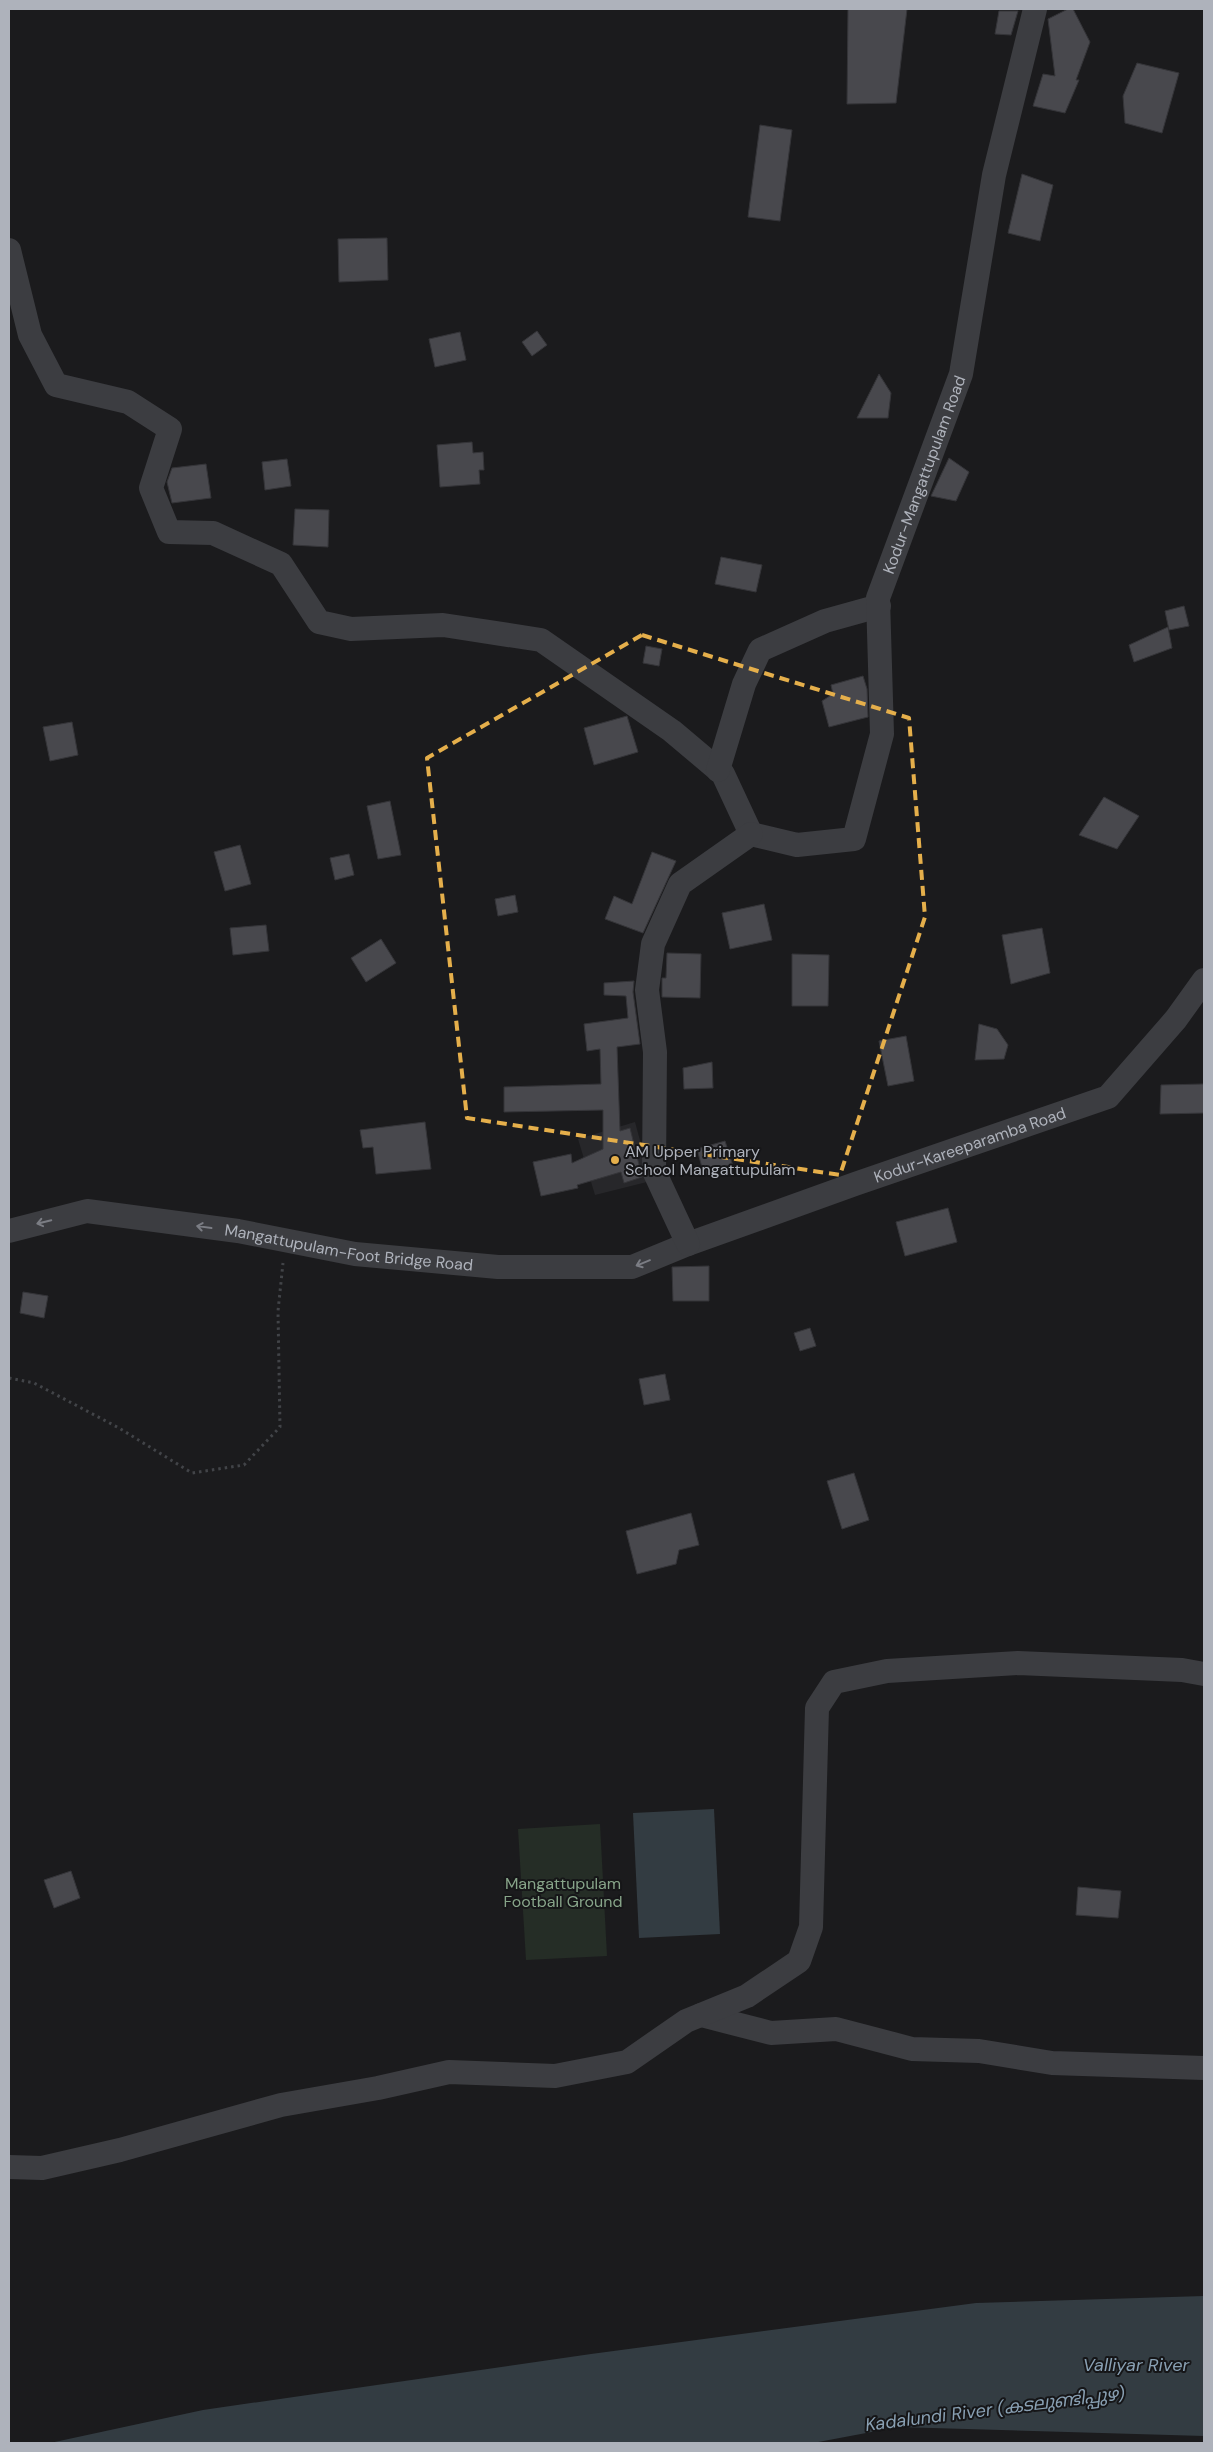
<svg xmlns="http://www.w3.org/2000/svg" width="1213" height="2452" font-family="'DM Sans','Noto Sans Malayalam',sans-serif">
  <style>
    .built { fill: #27272a }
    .green { fill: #252d26 }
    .water { fill: #333c42 }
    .building { fill: #48484d; stroke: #353539 }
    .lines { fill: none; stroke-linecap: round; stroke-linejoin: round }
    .path { stroke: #424448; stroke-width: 3; stroke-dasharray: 2.5 4; stroke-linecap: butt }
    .minor { stroke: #3c3d41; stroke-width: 24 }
    .oneway { stroke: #7b7d84 }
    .marked { fill: none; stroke: #e5af4b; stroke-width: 4; stroke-dasharray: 10 6; stroke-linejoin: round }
    .poi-dot { fill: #e5af4b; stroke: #161618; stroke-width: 2 }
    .labels { text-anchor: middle; stroke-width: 4; stroke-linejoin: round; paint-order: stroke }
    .street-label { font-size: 16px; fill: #aeb2bb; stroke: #161618 }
    .poi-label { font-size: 16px; fill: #aeb2bb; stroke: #161618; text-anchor: start }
    .park-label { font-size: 16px; fill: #87a489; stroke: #161618 }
    .water-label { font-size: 18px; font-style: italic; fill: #89a0b3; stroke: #161618 }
  </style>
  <rect width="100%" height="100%" fill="#1b1b1d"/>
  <path class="built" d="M 635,1122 L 651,1181 L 595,1195 L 578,1139 Z"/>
  <path class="green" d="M 600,1824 L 607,1956 L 526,1960 L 518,1829 Z"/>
  <g class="water">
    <path d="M 714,1809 L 720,1934 L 639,1938 L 633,1813 Z"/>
    <path d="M 1204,2296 L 1204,2436 L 898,2427 L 813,2443 L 50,2443 L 203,2410 L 591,2354 L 976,2303 Z"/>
  </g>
  <g class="building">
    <path d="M 848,9 L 907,9 L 896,103 L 847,104 Z"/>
    <path d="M 1068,9 L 1073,9 L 1090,42 L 1076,80 L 1079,80 L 1065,113 L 1033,106 L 1043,74 L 1055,76 L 1048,19 Z"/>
    <path d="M 999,11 L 1018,11 L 1011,35 L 995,34 Z"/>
    <path d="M 1137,63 L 1179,73 L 1162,133 L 1125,123 L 1123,96 Z"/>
    <path d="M 760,125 L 792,130 L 780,221 L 748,217 Z"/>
    <path d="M 1022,174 L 1053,185 L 1040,241 L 1008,233 Z"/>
    <path d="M 387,238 L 388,280 L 339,282 L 338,239 Z"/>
    <path d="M 537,331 L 547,345 L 532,356 L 522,342 Z"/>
    <path d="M 460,332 L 466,360 L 435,367 L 429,339 Z"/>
    <path d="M 879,374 L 891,393 L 888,418 L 857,418 Z"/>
    <path d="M 472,442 L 473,453 L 483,452 L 484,470 L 479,470 L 480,484 L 440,487 L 437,445 Z"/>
    <path d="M 949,458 L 969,472 L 956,501 L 931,496 Z"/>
    <path d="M 287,459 L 291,486 L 265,490 L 262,462 Z"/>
    <path d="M 206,464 L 211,498 L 172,503 L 167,482 L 172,468 Z"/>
    <path d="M 295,509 L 329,510 L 328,547 L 293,545 Z"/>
    <path d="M 721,557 L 762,565 L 756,592 L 715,584 Z"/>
    <path d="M 1184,606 L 1189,626 L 1169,630 L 1165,611 Z"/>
    <path d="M 1168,627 L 1172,648 L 1134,662 L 1129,645 Z"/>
    <path d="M 646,646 L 662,649 L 659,666 L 643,663 Z"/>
    <path d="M 863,676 L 867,689 L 868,717 L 829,727 L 822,701 L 833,694 L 831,685 Z"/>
    <path d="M 627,716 L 638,752 L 594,765 L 584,728 Z"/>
    <path d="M 72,722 L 78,755 L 50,761 L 43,727 Z"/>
    <path d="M 1104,797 L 1139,816 L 1117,849 L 1079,835 Z"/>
    <path d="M 390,801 L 401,855 L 378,859 L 367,806 Z"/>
    <path d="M 240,845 L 251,884 L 225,891 L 214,852 Z"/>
    <path d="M 652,852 L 676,861 L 643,933 L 605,919 L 614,896 L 632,904 Z"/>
    <path d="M 349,854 L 354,875 L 335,880 L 330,858 Z"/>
    <path d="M 515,895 L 518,912 L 498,916 L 495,899 Z"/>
    <path d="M 764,904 L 772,940 L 730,949 L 722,913 Z"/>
    <path d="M 266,925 L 269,951 L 233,955 L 230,928 Z"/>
    <path d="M 1042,928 L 1050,973 L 1011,984 L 1002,935 Z"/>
    <path d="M 381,939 L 396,963 L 366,982 L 351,958 Z"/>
    <path d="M 667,953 L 701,954 L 700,998 L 662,997 L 662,978 L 666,978 Z"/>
    <path d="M 792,954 L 829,955 L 828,1006 L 792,1006 Z"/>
    <path d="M 634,981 L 633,992 L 640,1044 L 617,1047 L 620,1131 L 630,1128 L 642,1177 L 624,1183 L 621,1172 L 577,1185 L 578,1188 L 541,1196 L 533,1162 L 571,1154 L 572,1163 L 603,1149 L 603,1110 L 504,1112 L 504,1087 L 601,1084 L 600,1049 L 587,1051 L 584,1024 L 628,1018 L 626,996 L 604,995 L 604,983 Z"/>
    <path d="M 979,1024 L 997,1029 L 1008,1045 L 1004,1059 L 975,1060 Z"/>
    <path d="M 906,1036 L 914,1081 L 888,1086 L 879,1041 Z"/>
    <path d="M 712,1062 L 713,1088 L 684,1089 L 683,1068 Z"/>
    <path d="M 1204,1084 L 1204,1113 L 1160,1114 L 1161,1085 Z"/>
    <path d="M 425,1122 L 431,1169 L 376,1174 L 373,1147 L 363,1148 L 360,1130 Z"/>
    <path d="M 725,1141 L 733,1166 L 704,1175 L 697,1149 Z"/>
    <path d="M 948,1208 L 957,1242 L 905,1256 L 896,1222 Z"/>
    <path d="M 709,1266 L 709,1301 L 673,1301 L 672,1267 Z"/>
    <path d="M 23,1292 L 48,1296 L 44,1318 L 20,1313 Z"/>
    <path d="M 810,1328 L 816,1346 L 800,1351 L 794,1333 Z"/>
    <path d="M 665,1374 L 670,1400 L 644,1405 L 639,1379 Z"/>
    <path d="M 854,1473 L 869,1520 L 842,1529 L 827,1481 Z"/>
    <path d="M 691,1513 L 699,1545 L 679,1550 L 676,1564 L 637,1574 L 626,1531 Z"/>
    <path d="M 71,1871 L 80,1898 L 54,1908 L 44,1880 Z"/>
    <path d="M 1078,1887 L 1121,1891 L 1118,1918 L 1076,1915 Z"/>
  </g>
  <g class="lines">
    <path class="path" d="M 9,1378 L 34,1383 L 119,1428 L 192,1473 L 244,1465 L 280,1427 L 278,1311 L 283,1263"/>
    <g class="minor">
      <path d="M 9,250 L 30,335 L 56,385 L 128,402 L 170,429 L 151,488 L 169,532 L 213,533 L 281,564 L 319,622 L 351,629 L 443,625 L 541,640 L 672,731 L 723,774 L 751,834"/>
      <path d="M 718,770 L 744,684 L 760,650 L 825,621 L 879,606"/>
      <path id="s1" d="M 751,834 L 797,845 L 854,839 L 882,734 L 878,598 L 961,374 L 994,175 L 1035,9"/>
      <path id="s2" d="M 9,1231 L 87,1211 L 238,1231 L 355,1254 L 498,1267 L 632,1267 L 688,1244 L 855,1184 L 1108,1097 L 1176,1019 L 1204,980"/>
      <path d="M 688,1244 L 654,1171 L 655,1052 L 647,990 L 653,944 L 680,884 L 751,834"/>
      <path d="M 701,2015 L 771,2033 L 836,2029 L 912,2049 L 979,2051 L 1052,2063 L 1204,2068"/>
      <path d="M 9,2167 L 42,2168 L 120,2150 L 281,2105 L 378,2088 L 449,2072 L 555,2076 L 627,2062 L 686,2021 L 747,1996 L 799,1961 L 811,1927 L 817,1708 L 834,1682 L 887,1671 L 1018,1663 L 1182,1670 L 1204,1674"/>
    </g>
  </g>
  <defs><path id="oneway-shaft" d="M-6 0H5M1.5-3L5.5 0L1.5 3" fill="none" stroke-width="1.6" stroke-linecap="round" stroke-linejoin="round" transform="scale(1.25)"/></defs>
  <g class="oneway">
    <use href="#oneway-shaft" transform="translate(44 1222) rotate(166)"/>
    <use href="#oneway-shaft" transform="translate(204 1227) rotate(-172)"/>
    <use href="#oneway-shaft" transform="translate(643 1263) rotate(158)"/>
  </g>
  <path class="marked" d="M 642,635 L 909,718 L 925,917 L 840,1175 L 467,1118 L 427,758 Z"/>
  <circle class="poi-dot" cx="615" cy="1160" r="5"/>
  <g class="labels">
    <g class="street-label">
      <text dy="6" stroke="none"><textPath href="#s1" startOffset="481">Kodur-Mangattupulam Road</textPath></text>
      <text dy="6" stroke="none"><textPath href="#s2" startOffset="989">Kodur-Kareeparamba Road</textPath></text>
      <text dy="6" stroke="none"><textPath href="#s2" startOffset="345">Mangattupulam-Foot Bridge Road</textPath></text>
    </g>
    <g class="poi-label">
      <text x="625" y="1157">AM Upper Primary<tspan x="625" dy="18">School Mangattupulam</tspan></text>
    </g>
    <g class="park-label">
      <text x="563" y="1889">Mangattupulam<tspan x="563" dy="18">Football Ground</tspan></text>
    </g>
    <g class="water-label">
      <text x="1136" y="2371">Valliyar River</text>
      <text transform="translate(995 2409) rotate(-7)" y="6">Kadalundi River (കടലുണ്ടിപ്പുഴ)</text>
    </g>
  </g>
  <rect width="1213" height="2452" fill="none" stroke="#aeb2bb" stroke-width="20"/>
</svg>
